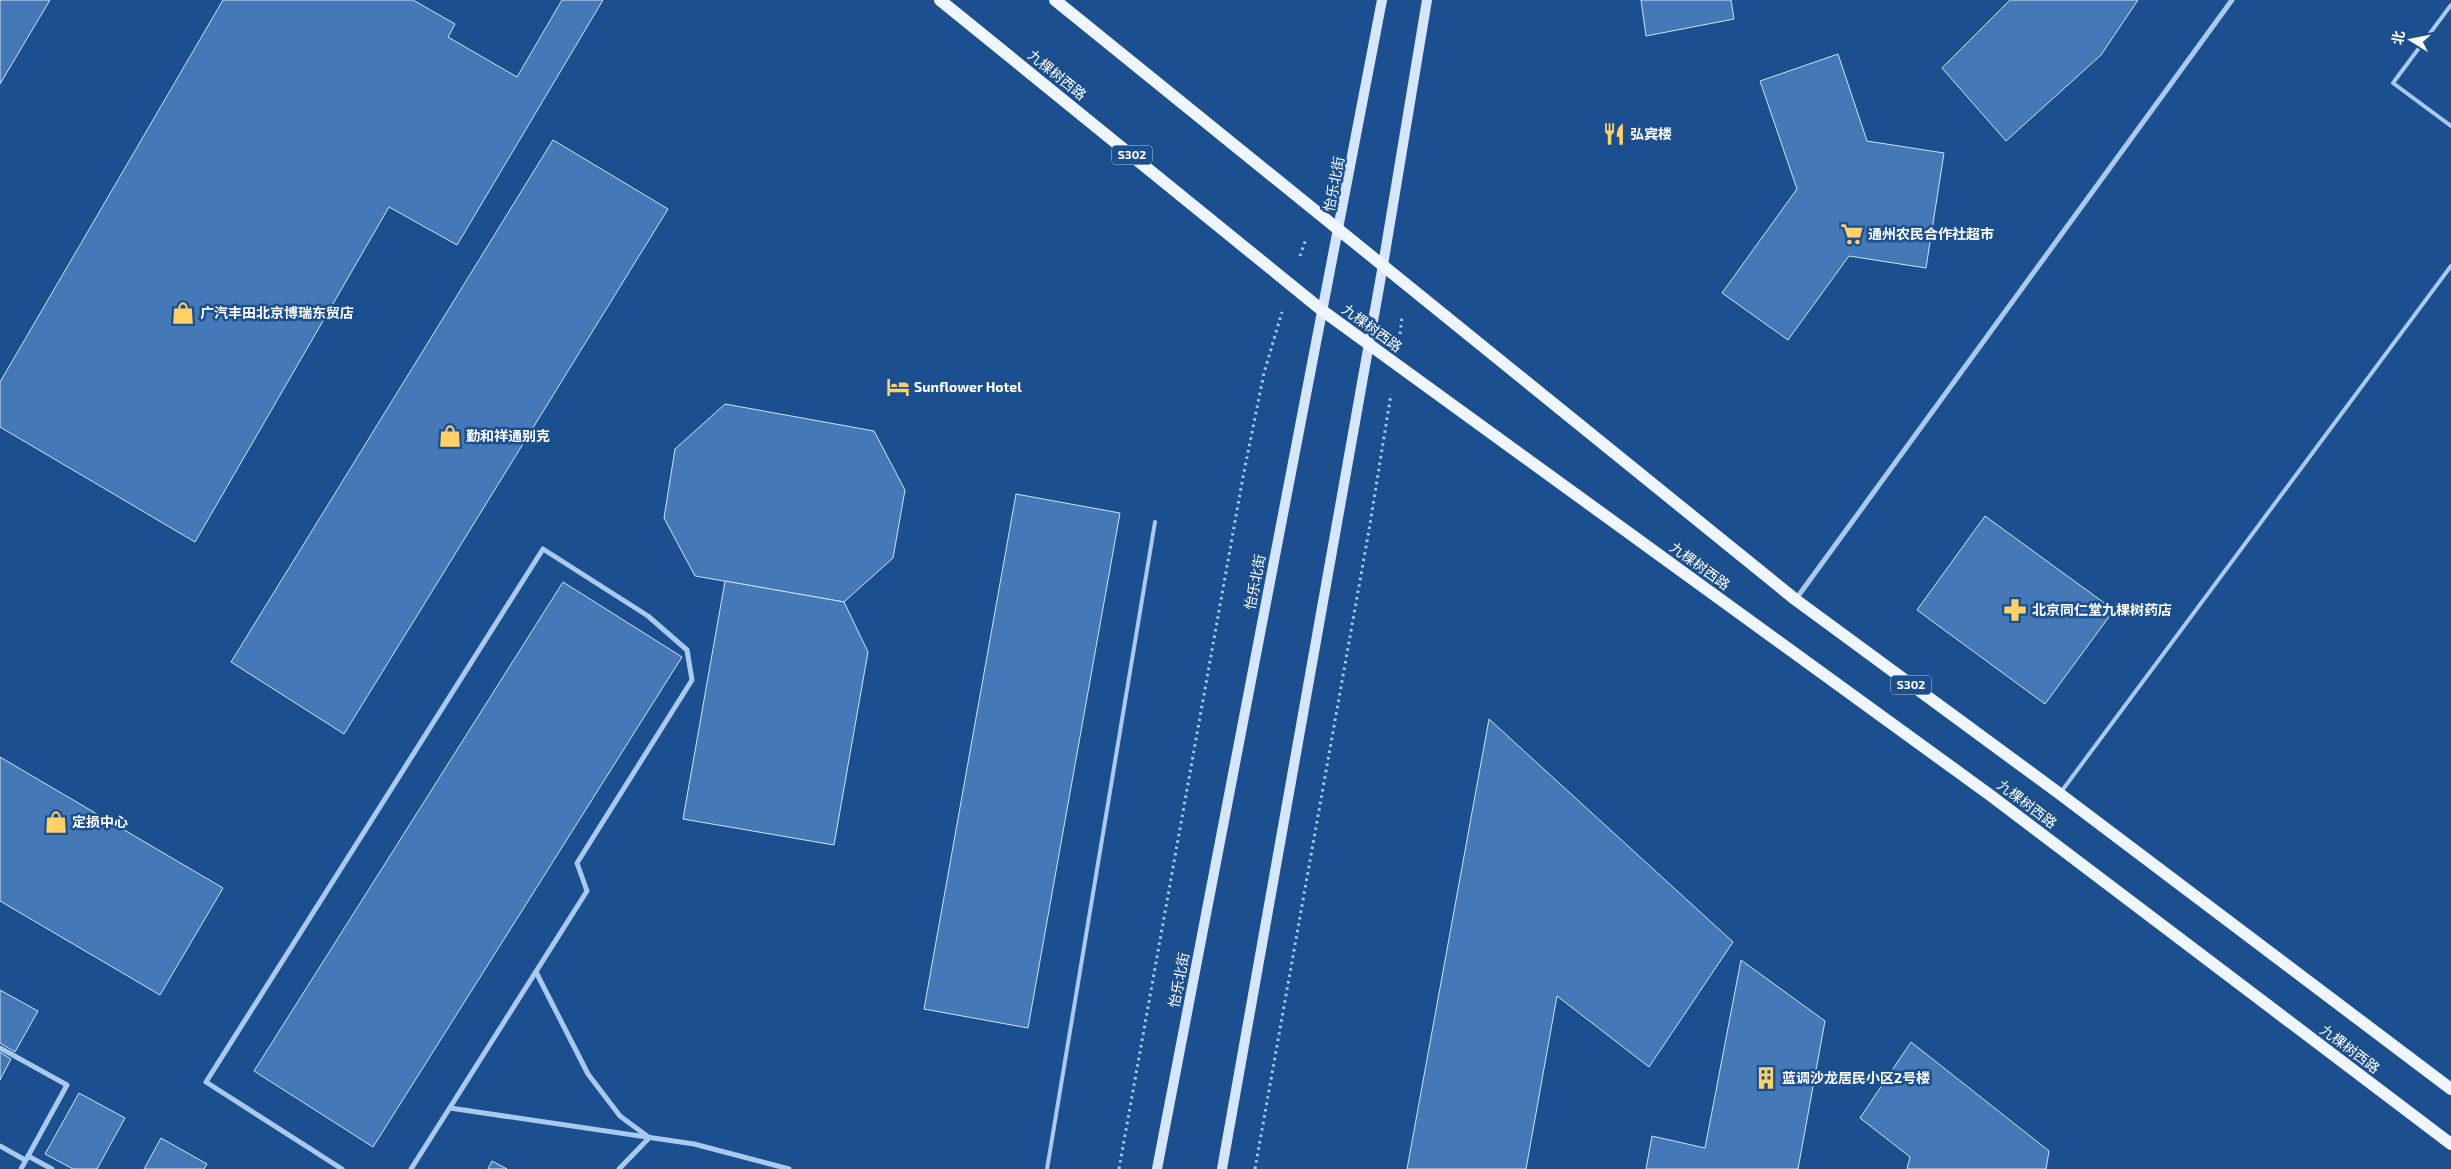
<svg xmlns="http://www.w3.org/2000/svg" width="2451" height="1169" font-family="'Exo 2','Noto Sans SC',sans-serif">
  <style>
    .building { fill: #4478b7; stroke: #cfe3fa }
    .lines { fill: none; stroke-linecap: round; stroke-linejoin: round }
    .path { stroke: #a9c9ee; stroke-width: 3; stroke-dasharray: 2.5 4; stroke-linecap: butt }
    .lane { stroke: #a9c9ee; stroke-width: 4 }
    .street { stroke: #a9c9ee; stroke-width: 5 }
    .secondary { stroke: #d6e6fa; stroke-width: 10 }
    .primary { stroke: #f0f6ff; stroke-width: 12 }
    .labels { text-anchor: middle; stroke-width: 5; stroke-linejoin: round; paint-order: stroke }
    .shield { fill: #1b4f8f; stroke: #bbcadd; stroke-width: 1 }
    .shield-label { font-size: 12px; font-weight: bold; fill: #fff }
    .street-label { font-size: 14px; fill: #fff; stroke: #1b4f8f }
    .poi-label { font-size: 14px; font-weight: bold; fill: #fff; stroke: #1b4f8f; text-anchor: start }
  </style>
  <rect width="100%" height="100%" fill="#1b4f8f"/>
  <g class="building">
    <path d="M 0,0 L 50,0 L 0,84 Z"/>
    <path d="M 223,0 L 413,0 L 455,24 L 448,37 L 517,77 L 562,0 L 603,0 L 457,245 L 389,207 L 195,542 L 0,427 L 0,382 Z"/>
    <path d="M 1641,0 L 1731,0 L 1734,19 L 1646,36 Z"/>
    <path d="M 2010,0 L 2138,0 L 2101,55 L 2006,141 L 1942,68 Z"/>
    <path d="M 1838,54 L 1867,141 L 1944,153 L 1926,268 L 1849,256 L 1788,340 L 1722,293 L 1797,189 L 1760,81 Z"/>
    <path d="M 553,140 L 668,209 L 344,734 L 231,662 Z"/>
    <path d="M 725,404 L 874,431 L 905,490 L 893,558 L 844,602 L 695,576 L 664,518 L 675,449 Z"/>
    <path d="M 1016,494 L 1120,513 L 1028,1028 L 924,1009 Z"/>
    <path d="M 1985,516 L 2114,610 L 2045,704 L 1917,610 Z"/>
    <path d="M 725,581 L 844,602 L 868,652 L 834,845 L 683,819 Z"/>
    <path d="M 563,582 L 682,657 L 373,1147 L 254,1071 Z"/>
    <path d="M 1489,719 L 1733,942 L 1649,1067 L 1557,996 L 1526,1169 L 1407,1169 Z"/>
    <path d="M 0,757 L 223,888 L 160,995 L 0,901 Z"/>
    <path d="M 1741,960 L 1825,1021 L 1798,1169 L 1646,1169 L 1652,1136 L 1705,1148 Z"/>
    <path d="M 0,990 L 38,1011 L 15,1052 L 0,1043 Z"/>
    <path d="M 1911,1042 L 2049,1151 L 2046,1169 L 1907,1169 L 1910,1157 L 1860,1118 Z"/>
    <path d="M 0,1052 L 11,1059 L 0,1080 Z"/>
    <path d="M 79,1093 L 125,1118 L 97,1169 L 73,1169 L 45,1154 Z"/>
    <path d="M 161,1138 L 207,1164 L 204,1169 L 144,1169 Z"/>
    <path d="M 492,1161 L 507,1169 L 488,1169 Z"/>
  </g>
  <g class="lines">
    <g class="path">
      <path d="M 1300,256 L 1306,239"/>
      <path d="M 1400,334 L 1402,317"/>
      <path d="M 1119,1169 L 1243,477 L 1264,373 L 1282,312"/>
      <path d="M 1255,1169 L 1369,530 L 1391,394"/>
    </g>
    <g class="lane">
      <path d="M 2451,5 L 2393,83 L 2451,126"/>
      <path d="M 2061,792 L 2451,266"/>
      <path d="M 1047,1169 L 1155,522"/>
    </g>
    <g class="street">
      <path d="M 1796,599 L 2232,0"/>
      <path d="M 536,972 L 588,1074 L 620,1116 L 647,1136"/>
      <path d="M 0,1048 L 67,1085 L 21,1169"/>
      <path d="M 450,1108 L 694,1144 L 789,1169"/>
      <path d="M 0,1146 L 25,1160"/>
      <path d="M 28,1156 L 52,1169"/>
      <path d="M 342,1169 L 206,1082 L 543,549 L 648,616 L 687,650 L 692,680 L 577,863 L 587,891 L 411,1169"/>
      <path d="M 619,1169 L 649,1138"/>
    </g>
    <g class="secondary">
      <path d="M 1157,1169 L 1382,0"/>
      <path d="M 1222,1169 L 1383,265 L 1427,0"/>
    </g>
    <g class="primary">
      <path d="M 940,0 L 1323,311 L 1990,795 L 2451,1144"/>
      <path d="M 1055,0 L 1796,600 L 2060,794 L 2451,1089"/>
    </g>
  </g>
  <defs>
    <symbol id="restaurant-bare" viewBox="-9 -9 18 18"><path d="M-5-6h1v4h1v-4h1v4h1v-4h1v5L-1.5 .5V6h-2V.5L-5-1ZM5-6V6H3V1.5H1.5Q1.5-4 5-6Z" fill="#ffd166" stroke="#1b4f8f" stroke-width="2.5" paint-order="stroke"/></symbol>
    <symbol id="supermarket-bare" viewBox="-9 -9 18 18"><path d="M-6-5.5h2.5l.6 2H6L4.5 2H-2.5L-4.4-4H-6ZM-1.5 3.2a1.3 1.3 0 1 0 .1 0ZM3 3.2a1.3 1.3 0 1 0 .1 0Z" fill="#ffd166" stroke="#1b4f8f" stroke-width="2.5" paint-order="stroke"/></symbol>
    <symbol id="shop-bare" viewBox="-9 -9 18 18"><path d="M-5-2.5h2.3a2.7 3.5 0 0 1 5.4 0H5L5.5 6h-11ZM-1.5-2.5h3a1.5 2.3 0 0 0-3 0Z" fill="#ffd166" stroke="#1b4f8f" stroke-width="2.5" paint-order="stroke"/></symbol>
    <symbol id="hotel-bare" viewBox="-9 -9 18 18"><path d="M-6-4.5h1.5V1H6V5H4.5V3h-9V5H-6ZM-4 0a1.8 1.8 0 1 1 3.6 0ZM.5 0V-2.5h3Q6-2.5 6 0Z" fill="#ffd166" stroke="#1b4f8f" stroke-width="2.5" paint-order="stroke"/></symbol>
    <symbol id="pharmacy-bare" viewBox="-9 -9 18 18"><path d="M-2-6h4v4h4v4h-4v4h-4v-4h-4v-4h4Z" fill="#ffd166" stroke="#1b4f8f" stroke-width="2.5" paint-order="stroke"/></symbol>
    <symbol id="building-bare" viewBox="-9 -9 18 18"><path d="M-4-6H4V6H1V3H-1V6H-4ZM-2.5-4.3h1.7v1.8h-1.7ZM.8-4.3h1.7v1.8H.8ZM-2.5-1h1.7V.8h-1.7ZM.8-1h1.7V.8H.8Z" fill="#ffd166" stroke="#1b4f8f" stroke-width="2.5" paint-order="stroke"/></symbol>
  </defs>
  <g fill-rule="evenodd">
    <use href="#restaurant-bare" x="1598" y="118" width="32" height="32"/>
    <use href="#supermarket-bare" x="1836" y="218" width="32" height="32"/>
    <use href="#shop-bare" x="167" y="297" width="32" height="32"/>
    <use href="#hotel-bare" x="882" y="371" width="32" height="32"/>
    <use href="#shop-bare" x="434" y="420" width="32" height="32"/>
    <use href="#pharmacy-bare" x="1999" y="594" width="32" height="32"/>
    <use href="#shop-bare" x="40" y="806" width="32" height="32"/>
    <use href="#building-bare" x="1750" y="1062" width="32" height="32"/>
  </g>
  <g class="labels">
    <g class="shield">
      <rect x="1112" y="145.5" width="40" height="19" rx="4"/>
      <rect x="1891" y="675.5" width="40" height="19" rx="4"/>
    </g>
    <g class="shield-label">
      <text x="1132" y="159">S302</text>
      <text x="1911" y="689">S302</text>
    </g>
    <g class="street-label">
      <text transform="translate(1057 75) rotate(39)" y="5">九棵树西路</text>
      <text transform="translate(1334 184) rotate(-79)" y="5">怡乐北街</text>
      <text transform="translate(1372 328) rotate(36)" y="5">九棵树西路</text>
      <text transform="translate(1700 566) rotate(36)" y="5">九棵树西路</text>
      <text transform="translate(1255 582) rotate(-79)" y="5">怡乐北街</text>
      <text transform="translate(2027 804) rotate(37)" y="5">九棵树西路</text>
      <text transform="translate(1179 980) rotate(-79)" y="5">怡乐北街</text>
      <text transform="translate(2350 1049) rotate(37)" y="5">九棵树西路</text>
    </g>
    <g class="poi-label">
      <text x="1630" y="139">弘宾楼</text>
      <text x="1868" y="239">通州农民合作社超市</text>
      <text x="200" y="318">广汽丰田北京博瑞东贸店</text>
      <text x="914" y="392">Sunflower Hotel</text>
      <text x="466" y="441">勤和祥通别克</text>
      <text x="2032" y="615">北京同仁堂九棵树药店</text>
      <text x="72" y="827">定损中心</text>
      <text x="1782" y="1083">蓝调沙龙居民小区2号楼</text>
    </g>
  </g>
  <g transform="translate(2411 40) rotate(280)" stroke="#1b4f8f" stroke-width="4" paint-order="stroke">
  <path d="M0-4L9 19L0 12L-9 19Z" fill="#ffffff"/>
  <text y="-8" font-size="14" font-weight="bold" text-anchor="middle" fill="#ffffff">北</text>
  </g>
</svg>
